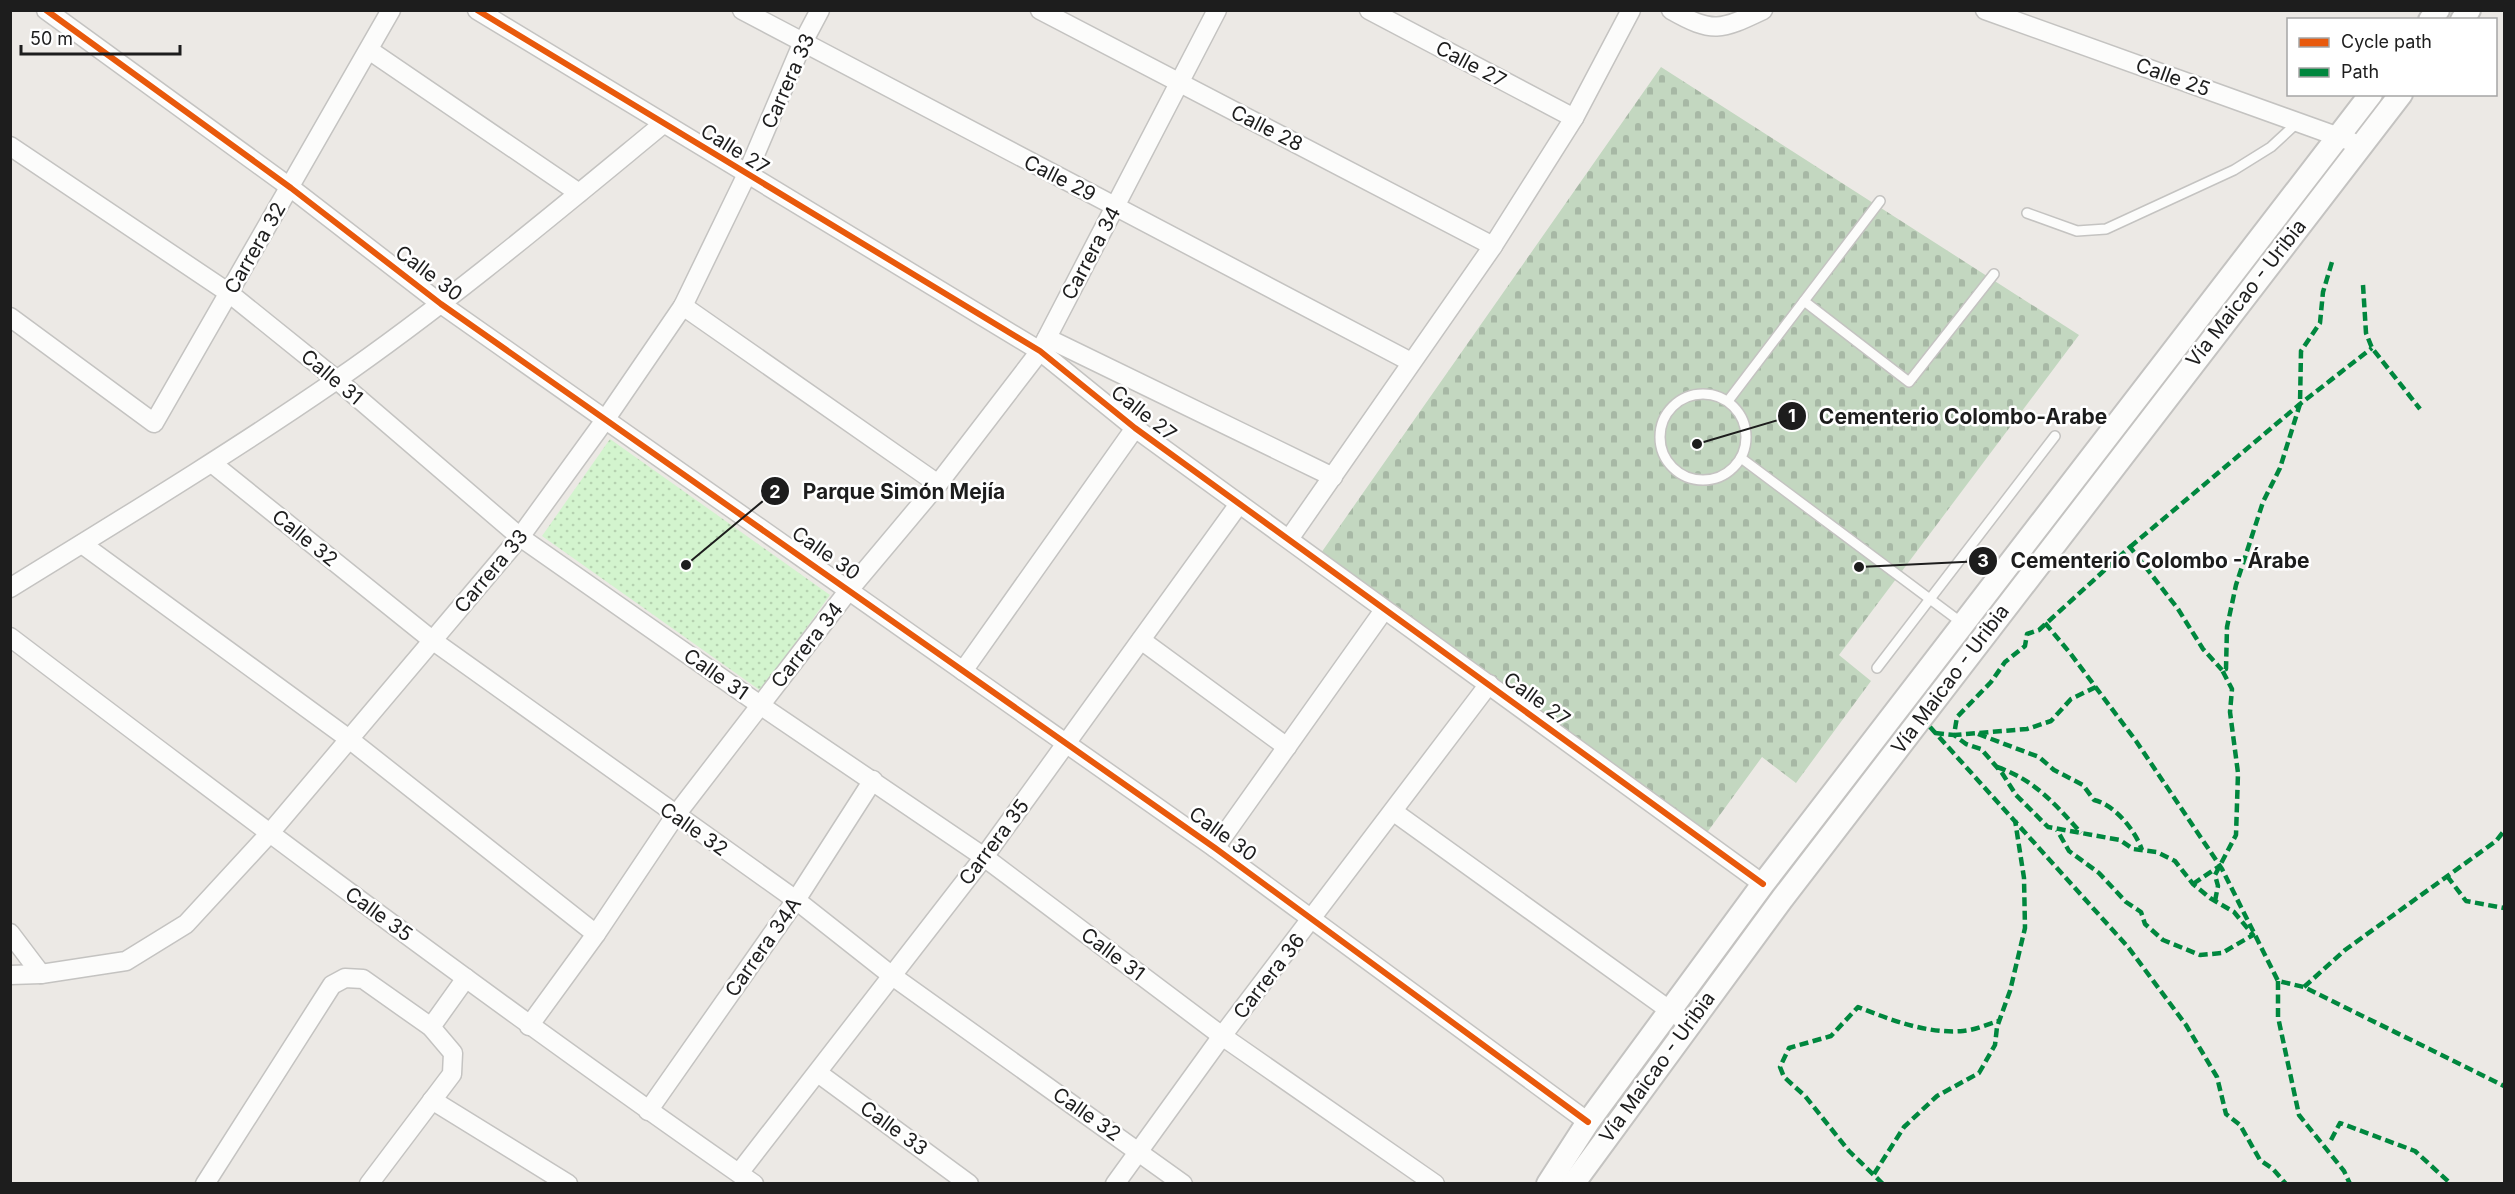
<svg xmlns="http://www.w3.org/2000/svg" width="2515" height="1194" font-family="Inter,sans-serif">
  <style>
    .cemetery { fill: url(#cemetery-stones) }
    .park { fill: url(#park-dots) }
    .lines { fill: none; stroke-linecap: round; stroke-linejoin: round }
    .service-casing { stroke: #c4c3c1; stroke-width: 12 }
    .minor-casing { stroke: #c4c3c1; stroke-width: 21 }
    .tertiary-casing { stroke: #c4c3c1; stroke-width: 26 }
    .service { stroke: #fcfcfb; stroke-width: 9 }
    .minor { stroke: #fcfcfb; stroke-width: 18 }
    .tertiary { stroke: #fcfcfb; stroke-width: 22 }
    .quiet { stroke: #00873e; stroke-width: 4.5; stroke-dasharray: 9 4.5; stroke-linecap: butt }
    .cycleway-casing { stroke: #fff; stroke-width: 10 }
    .cycleway { stroke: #e8590c; stroke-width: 6 }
    .labels { text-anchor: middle; stroke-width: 5; stroke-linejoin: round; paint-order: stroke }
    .street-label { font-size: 20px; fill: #1d1d1d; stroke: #fff }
    .leader { fill: none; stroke: #1d1d1d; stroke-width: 2 }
    .callout-dot { fill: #1d1d1d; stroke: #fff; stroke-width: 2 }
    .mark-label { font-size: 18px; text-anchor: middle; font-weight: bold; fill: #fff }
    .callout-label { font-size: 21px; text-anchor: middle; font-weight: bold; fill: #1d1d1d; stroke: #fff; stroke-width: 5; stroke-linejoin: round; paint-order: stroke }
  </style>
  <defs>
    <pattern id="cemetery-stones" width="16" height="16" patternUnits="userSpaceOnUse" patternTransform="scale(1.5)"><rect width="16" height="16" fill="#c3d7c0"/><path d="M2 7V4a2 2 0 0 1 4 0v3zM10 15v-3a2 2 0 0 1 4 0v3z" fill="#a7b8a5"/></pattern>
    <pattern id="park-dots" width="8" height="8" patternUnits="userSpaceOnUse" patternTransform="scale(1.5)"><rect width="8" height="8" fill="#d3f4ce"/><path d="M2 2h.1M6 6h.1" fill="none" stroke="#b5d1b0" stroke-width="1.8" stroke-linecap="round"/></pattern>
  </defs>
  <rect width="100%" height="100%" fill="#ece9e5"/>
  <path class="cemetery" d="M 1661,67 L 2079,335 L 1839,655 L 1871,681 L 1796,783 L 1762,757 L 1706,834 L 1321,553 Z"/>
  <path class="park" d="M 610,439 L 830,595 L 761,691 L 542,536 Z"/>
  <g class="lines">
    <defs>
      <g id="service">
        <path d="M 2027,213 L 2077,231 L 2106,229 L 2234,170 L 2271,147 L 2298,122"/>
        <path d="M 1804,301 L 1909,382 L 1994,274"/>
        <circle cx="1703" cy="437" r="43"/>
        <path d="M 1728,401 L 1880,201"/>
        <path d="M 1741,458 L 1962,623"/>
        <path d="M 1877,668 L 2055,436"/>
      </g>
      <g id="minor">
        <path d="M 46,10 L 291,188 L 441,304 L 1215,848 L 1588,1122"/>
        <path d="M 477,10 L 1040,351 L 1135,428 L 1763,884"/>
        <path d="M 742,10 L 1411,362"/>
        <path d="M 1040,10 L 1493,246"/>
        <path d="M 1369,10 L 1574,118"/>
        <path d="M 1671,10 C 1713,34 1721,30 1763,10"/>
        <path d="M 1985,10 L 2350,141"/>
        <path d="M 369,50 L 579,193"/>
        <path d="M 10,146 L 229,293 L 337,380 L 520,537 L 760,705 L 984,857 L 1222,1036 L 1435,1184"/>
        <path d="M 683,306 L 938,484"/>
        <path d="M 10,317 L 154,423 L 391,10"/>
        <path d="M 1047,338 L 1333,477"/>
        <path d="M 213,464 L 432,640 L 796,900 L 891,975 L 1183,1184"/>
        <path d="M 1289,539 L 1493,246 L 1574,118 L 1631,10"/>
        <path d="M 82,544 L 349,739 L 596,934"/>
        <path d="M 10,588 C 120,520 229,454 335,381 C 449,302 556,212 663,124"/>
        <path d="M 10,637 C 255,823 501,1008 754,1184"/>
        <path d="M 1141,640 L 1287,747"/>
        <path d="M 963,671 L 1135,428"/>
        <path d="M 1394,812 L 1679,1017"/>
        <path d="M 1215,848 L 1384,610"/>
        <path d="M 10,933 L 41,974"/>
        <path d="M 10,975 L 41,974 L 126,961 L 186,924 L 269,834 L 520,537 L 605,420 L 683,306 L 746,176 L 802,44 L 820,10"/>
        <path d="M 529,1026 L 596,934 L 675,816 L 849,590 L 938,484 L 1040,351 L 1217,10"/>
        <path d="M 431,1027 L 466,978"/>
        <path d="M 818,1073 L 969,1184"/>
        <path d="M 432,1100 L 568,1184"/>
        <path d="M 648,1111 L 796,900 L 873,780"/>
        <path d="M 739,1173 L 984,857 L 1239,504"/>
        <path d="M 205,1184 L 332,985 L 345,978 L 363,979 L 431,1027 L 453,1053 L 452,1074 L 369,1184"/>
        <path d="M 1115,1184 L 1222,1036 L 1489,684"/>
      </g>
      <g id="tertiary">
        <path d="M 2430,20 L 2438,10"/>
        <path d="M 2462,20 L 2469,10"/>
        <path d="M 1548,1184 L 1588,1122 L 1763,884 L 2371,94"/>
        <path d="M 1573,1184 L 1782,899 L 2401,94"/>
      </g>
    </defs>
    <use href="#service" class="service-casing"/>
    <use href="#minor" class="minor-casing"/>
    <use href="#tertiary" class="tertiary-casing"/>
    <use href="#service" class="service"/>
    <use href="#minor" class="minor"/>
    <use href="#tertiary" class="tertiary"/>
    <g class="quiet">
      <path d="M 2363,285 L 2366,333 L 2372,348 L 2420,409"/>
      <path d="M 2130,547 L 2300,404 L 2372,348"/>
      <path d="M 2045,623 L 2070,653 L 2136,741 L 2222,869 L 2278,981 L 2304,987 L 2504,1086"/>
      <path d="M 2096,687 L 2071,699 L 2051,721 L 2027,729 L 1954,735 L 1957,717 L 1991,682 L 2005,662 L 2025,646 L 2027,634 L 2039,630 L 2130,547 L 2178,609 L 2203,649 L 2222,670"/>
      <path d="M 1921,717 L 2128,947 L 2186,1025 L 2217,1077 L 2226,1114 L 2240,1125 L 2260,1160 L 2273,1169 L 2286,1184"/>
      <path d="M 1935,733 L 1954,735 L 1966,744 L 1981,749 L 2002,773 L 2016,795 L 2048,827 L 2120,840 L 2133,849 L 2157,852 L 2175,861 L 2193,884 L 2210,898 L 2234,912 L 2253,935 L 2222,953 L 2200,955 L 2163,940 L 2145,924 L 2141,912 L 2126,902 L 2099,873 L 2069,851 L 2057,830"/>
      <path d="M 1978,734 L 2039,757 L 2054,770 L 2083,785 L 2094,800 C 2115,805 2135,830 2142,850"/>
      <path d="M 1997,767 C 2035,780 2055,804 2081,833"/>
      <path d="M 2447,876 L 2466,901 L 2504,908"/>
      <path d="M 2193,884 L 2218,867"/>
      <path d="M 2215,901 L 2218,886 L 2215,875 L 2236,835 L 2238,773 L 2230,712 L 2232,689 L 2222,670 L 2226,669 L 2227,627 L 2236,585 L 2263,502 L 2280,468 L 2300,404 L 2301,351 L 2320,323 L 2323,292 L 2332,262"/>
      <path d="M 2278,981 L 2278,1017 L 2299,1115 L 2344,1171 L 2350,1184"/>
      <path d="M 2304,987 L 2345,950 L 2496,841 L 2504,831"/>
      <path d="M 2331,1140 L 2340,1123 L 2415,1151 L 2451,1184"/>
      <path d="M 1874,1174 L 1904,1127 L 1937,1096 L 1979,1073 L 1995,1045 L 1997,1027 L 2010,991 L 2025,928 L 2024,878 L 2015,820"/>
      <path d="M 1883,1184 L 1849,1151 L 1805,1096 L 1784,1077 L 1780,1067 L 1789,1048 L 1831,1036 L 1858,1007 C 1891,1020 1927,1034 1963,1031 C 1975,1030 1988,1024 1999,1021"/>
    </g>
    <defs>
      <g id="cycleway">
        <path d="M 46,10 L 291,188 L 441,304 L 1215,848 L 1588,1122"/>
        <path d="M 477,10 L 1040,351 L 1135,428 L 1763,884"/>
      </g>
    </defs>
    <use href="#cycleway" class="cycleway-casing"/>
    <use href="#cycleway" class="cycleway"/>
  </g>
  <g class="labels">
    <g class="street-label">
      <text transform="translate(1471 64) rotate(28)" y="7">Calle 27</text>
      <text transform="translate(2173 77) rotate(20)" y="7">Calle 25</text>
      <text transform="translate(788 81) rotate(-66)" y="7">Carrera 33</text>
      <text transform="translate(1267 128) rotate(27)" y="7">Calle 28</text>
      <text transform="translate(735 149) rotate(32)" y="7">Calle 27</text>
      <text transform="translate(1060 178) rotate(27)" y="7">Calle 29</text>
      <text transform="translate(255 248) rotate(-60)" y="7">Carrera 32</text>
      <text transform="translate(1091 253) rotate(-62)" y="7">Carrera 34</text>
      <text transform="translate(429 273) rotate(37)" y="7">Calle 30</text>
      <text transform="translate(2246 293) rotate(-52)" y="7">Vía Maicao - Uribia</text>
      <text transform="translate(332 377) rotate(40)" y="7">Calle 31</text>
      <text transform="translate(1144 413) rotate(38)" y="7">Calle 27</text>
      <text transform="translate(305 538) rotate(39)" y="7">Calle 32</text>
      <text transform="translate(826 553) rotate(35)" y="7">Calle 30</text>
      <text transform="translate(491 571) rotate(-50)" y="7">Carrera 33</text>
      <text transform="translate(807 645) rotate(-52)" y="7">Carrera 34</text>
      <text transform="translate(716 674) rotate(35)" y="7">Calle 31</text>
      <text transform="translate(1950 679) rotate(-53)" y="7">Vía Maicao - Uribia</text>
      <text transform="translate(1537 699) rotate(36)" y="7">Calle 27</text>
      <text transform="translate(694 829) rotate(35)" y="7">Calle 32</text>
      <text transform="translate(1223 834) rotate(36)" y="7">Calle 30</text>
      <text transform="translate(994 842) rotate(-53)" y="7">Carrera 35</text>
      <text transform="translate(379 914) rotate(36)" y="7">Calle 35</text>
      <text transform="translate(763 947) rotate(-55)" y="7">Carrera 34A</text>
      <text transform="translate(1113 954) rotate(37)" y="7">Calle 31</text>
      <text transform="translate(1269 976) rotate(-52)" y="7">Carrera 36</text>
      <text transform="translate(1657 1067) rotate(-54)" y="7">Vía Maicao - Uribia</text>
      <text transform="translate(1087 1114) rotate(35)" y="7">Calle 32</text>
      <text transform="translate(894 1128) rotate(36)" y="7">Calle 33</text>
    </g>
  </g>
  <path class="leader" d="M1697 444L1792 416M686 565L775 491M1859 567L1983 561"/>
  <g class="callout-dot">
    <circle cx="1697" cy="444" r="6"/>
    <circle cx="686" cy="565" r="6"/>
    <circle cx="1859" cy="567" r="6"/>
    <circle cx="1792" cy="416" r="15"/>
    <circle cx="775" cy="491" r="15"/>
    <circle cx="1983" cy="561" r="15"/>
  </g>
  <g class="mark-label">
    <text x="1792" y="422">1</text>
    <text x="775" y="498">2</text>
    <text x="1983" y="567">3</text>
  </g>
  <g class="callout-label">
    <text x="1963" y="424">Cementerio Colombo-Arabe</text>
    <text x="904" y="499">Parque Simón Mejía</text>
    <text x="2160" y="568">Cementerio Colombo - Árabe</text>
  </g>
  <rect width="2515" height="1194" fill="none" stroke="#1d1d1d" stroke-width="24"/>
  <rect x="2287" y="18" width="210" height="78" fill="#ffffff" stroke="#a5a5a5" stroke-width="1.5"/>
  <rect x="2299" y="38" width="30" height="9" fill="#e8590c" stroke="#a5a5a5" stroke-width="1.5"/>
  <text x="2341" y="48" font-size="18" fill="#1d1d1d">Cycle path</text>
  <rect x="2299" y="68" width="30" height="9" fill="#00873e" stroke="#a5a5a5" stroke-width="1.5"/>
  <text x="2341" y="78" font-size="18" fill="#1d1d1d">Path</text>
  <path d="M21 45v9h159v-9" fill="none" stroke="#1d1d1d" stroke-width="3"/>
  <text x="30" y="45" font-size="18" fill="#1d1d1d" stroke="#ffffff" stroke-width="4.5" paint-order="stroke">50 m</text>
</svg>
